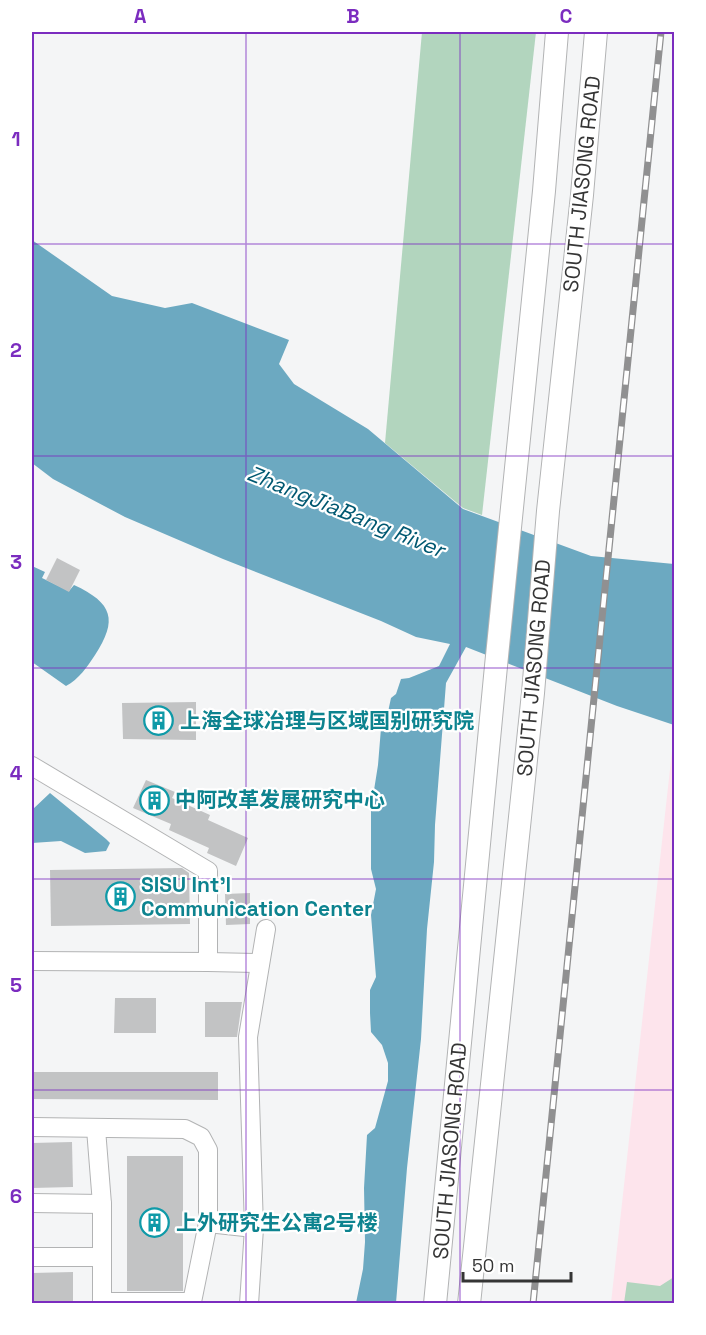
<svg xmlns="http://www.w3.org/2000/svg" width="706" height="1335" font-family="'Space Grotesk','Noto Sans SC',sans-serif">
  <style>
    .education { fill: #fde4ec }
    .green { fill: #b2d5be }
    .water { fill: #6ca9c1 }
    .building { fill: #c2c3c4 }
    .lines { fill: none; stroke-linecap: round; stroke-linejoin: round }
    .minor-casing { stroke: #b2b3b4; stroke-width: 20 }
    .major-casing { stroke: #b2b3b4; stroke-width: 24 }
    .minor { stroke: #fff; stroke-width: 18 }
    .major { stroke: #fff; stroke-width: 22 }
    .rail-casing { stroke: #909091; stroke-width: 7 }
    .rail { stroke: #fff; stroke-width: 4.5; stroke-dasharray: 14; stroke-linecap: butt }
    .grid { fill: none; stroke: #7b2cbf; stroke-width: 1.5; stroke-opacity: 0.55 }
    .labels { text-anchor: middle; stroke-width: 4.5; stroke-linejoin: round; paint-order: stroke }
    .street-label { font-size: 21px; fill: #353535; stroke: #fff }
    .culture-label { font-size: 21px; font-weight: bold; fill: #0d838f; stroke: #fff; text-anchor: start }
    .water-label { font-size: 22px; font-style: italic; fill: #005871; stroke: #fff }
    .neatline { fill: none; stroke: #7b2cbf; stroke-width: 2 }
    .grid-label { font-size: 20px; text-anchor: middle; font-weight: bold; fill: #7b2cbf }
  </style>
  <rect width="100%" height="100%" fill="#f4f5f6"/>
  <path class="education" d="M 674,733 L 674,1303 L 611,1303 Z"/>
  <g class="green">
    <path d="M 422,32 L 536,32 L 482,515 L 463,508 L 385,443 Z"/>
    <path d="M 674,1277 L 674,1303 L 624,1303 L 627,1282 L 660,1286 Z"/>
  </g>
  <g class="water">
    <path d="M 32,240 L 112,296 L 165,308 L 192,303 L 289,340 L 279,364 L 294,384 L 368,429 L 463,509 L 591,556 L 674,564 L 674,725 L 617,706 L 466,647 L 446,683 L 435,825 L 434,862 L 427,929 L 421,1039 L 407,1168 L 396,1303 L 356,1303 L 363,1269 L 365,1242 L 364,1188 L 367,1135 L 375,1128 L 388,1081 L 388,1063 L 382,1045 L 371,1032 L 370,1013 L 370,990 L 376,977 L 371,915 L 376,889 L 371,869 L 371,809 L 378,765 L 381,728 L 386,721 L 391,698 L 396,694 L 401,679 L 409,678 L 439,666 L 450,644 L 416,637 L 381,621 L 223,559 L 125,517 L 53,479 L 32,463 Z"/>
    <path d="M 32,566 L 45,572 L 42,578 L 69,591 L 74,585 C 113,603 118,620 95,655 C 87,667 79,679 66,686 L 32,662 Z"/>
    <path d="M 50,793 L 106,839 L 110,843 L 106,851 L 85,853 L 61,841 L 32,843 L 32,810 Z"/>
  </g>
  <g class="building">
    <path d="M 57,558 L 80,570 L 69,592 L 46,580 Z"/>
    <path d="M 196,702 L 196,740 L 123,739 L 122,703 Z"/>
    <path d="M 146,780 L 175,792 L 172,798 L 210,815 L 208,820 L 248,838 L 236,866 L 207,853 L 209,848 L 169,830 L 171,824 L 133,808 Z"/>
    <path d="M 182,868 L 189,873 L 190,924 L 51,926 L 50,870 Z"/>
    <path d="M 250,893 L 250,924 L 226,925 L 225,894 Z"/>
    <path d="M 115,998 L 156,998 L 156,1033 L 114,1033 Z"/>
    <path d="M 205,1002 L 242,1002 L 237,1037 L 205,1037 Z"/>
    <path d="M 32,1072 L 218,1072 L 218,1100 L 32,1099 Z"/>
    <path d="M 72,1142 L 73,1187 L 32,1188 L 32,1143 Z"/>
    <rect x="127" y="1156" width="56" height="135"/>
    <path d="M 73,1272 L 73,1304 L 32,1304 L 32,1273 Z"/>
  </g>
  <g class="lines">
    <defs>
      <g id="minor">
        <path d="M 32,766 L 208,871 L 208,962 L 32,961"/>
        <path d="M 208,962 L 260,963"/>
        <path d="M 32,1127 L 185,1129 L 201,1137 L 208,1150 L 208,1223 L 192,1302 L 102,1302 L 102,1204 L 96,1129"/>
        <path d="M 32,1203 L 102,1204"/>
        <path d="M 208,1223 L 254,1228"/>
        <path d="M 32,1257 L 102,1257"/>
        <path d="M 249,1304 L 254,1228 L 248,1037 L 266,929"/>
      </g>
      <g id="major">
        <path d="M 435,1304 L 496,666 L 544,191 L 557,32"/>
        <path d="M 469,1304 L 533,693 L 548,511 L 582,195 L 596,32"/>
      </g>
    </defs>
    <use href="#minor" class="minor-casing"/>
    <use href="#major" class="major-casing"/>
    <use href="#minor" class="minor"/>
    <use href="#major" class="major"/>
    <defs>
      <path id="rail" d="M 533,1304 L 661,32"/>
    </defs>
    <use href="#rail" class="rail-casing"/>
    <use href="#rail" class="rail"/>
  </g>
  <path class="grid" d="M 246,32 L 246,1304M 460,32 L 460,1304M 32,244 L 674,244M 32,456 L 674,456M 32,668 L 674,668M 32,879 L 674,879M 32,1090 L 674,1090"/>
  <defs>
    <symbol id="building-ring" viewBox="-11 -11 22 22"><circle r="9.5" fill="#fff" stroke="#0f9aa8" stroke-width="1.5"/><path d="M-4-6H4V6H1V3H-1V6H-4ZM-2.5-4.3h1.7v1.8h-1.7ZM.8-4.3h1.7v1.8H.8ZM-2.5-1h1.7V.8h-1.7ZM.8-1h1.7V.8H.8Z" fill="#0f9aa8"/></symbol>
  </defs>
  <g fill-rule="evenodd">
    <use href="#building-ring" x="142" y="704" width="33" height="33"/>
    <use href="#building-ring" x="138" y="784" width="33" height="33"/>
    <use href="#building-ring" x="104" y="880" width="33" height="33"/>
    <use href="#building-ring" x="138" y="1206" width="33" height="33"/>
  </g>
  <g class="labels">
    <g class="street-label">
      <text transform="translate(582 184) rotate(-84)" y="7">SOUTH JIASONG ROAD</text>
      <text transform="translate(534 668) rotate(-85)" y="7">SOUTH JIASONG ROAD</text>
      <text transform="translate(450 1151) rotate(-85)" y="7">SOUTH JIASONG ROAD</text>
    </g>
    <g class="culture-label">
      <text x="180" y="728">上海全球冶理与区域国别研究院</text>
      <text x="175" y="807">中阿改革发展研究中心</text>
      <text x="141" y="892">SISU Int'l<tspan x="141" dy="24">Communication Center</tspan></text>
      <text x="176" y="1230">上外研究生公寓2号楼</text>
    </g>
    <g class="water-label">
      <text transform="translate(346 511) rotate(22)" y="8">ZhangJiaBang River</text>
    </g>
  </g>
  <rect width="706" height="1335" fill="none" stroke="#ffffff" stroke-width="66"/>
  <path d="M463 1272v9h108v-9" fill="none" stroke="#353535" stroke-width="3"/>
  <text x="472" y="1272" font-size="18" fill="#353535" stroke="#ffffff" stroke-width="4.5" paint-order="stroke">50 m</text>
  <rect x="33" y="33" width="640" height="1269" class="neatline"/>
  <g class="grid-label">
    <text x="140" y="23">A</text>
    <text x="353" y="23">B</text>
    <text x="566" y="23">C</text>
    <text x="16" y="146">1</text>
    <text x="16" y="357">2</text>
    <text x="16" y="569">3</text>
    <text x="16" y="780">4</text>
    <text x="16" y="992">5</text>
    <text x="16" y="1203">6</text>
  </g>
</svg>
